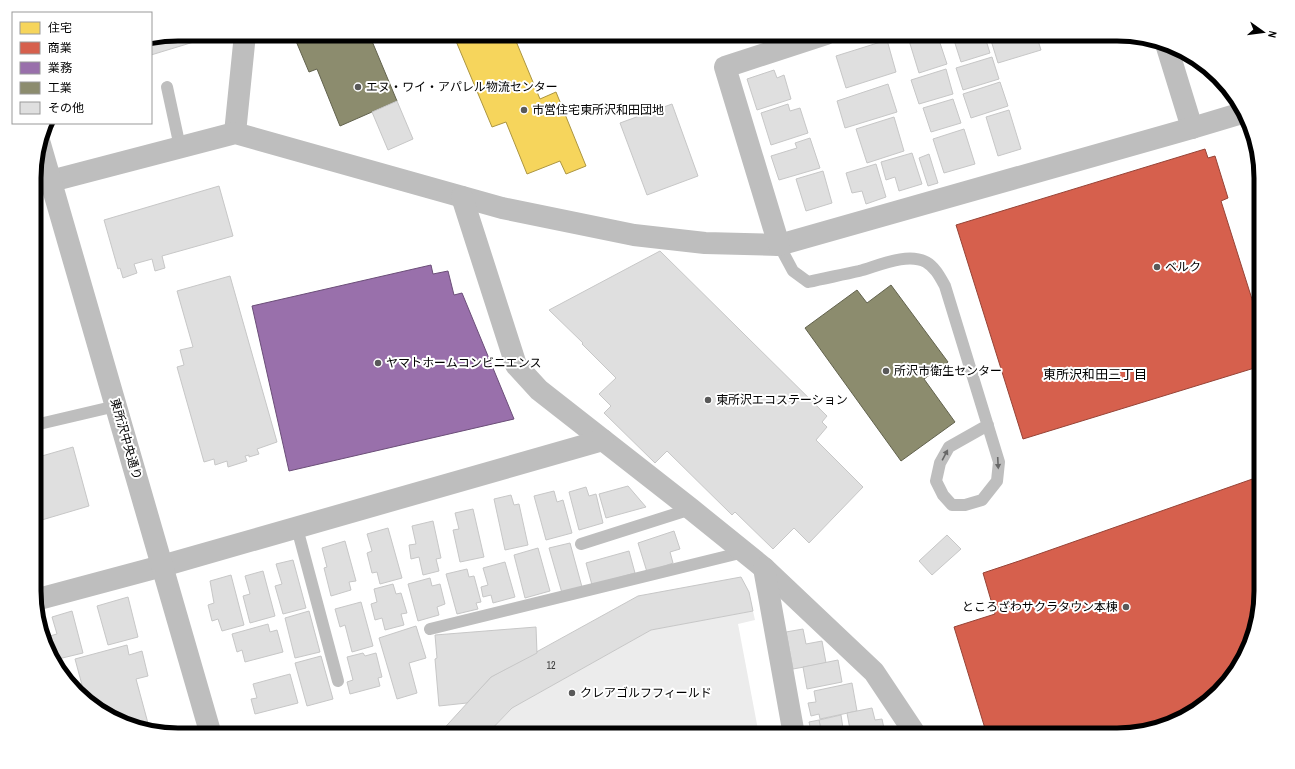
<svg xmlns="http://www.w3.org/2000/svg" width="1295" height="769" font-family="'Archivo Narrow','Noto Sans JP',sans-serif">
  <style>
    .green { fill: #ececec }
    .homes { fill: #f6d55c; stroke: #ac9540 }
    .shops { fill: #d6604d; stroke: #964336 }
    .offices { fill: #9970ab; stroke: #6b4e78 }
    .industry { fill: #8c8c6e; stroke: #62624d }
    .building { fill: #dfdfdf; stroke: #c7c7c7 }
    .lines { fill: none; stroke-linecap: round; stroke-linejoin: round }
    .service { stroke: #bebebe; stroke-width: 12 }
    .minor { stroke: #bebebe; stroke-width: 22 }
    .tertiary { stroke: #bebebe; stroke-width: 22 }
    .oneway { fill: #686868 }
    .poi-dot { fill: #595959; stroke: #fff; stroke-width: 1.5 }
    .labels { text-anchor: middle; stroke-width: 4; stroke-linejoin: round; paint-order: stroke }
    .number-label { font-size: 10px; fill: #383838 }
    .poi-label { font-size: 12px; fill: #000; stroke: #fff; text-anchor: start }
    .street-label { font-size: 12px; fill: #000; stroke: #fff }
    .neighbourhood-label { font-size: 13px; fill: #000; stroke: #fff }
    .rim { fill: none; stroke: #000; stroke-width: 5 }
  </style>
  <rect width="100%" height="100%" fill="#fff"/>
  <path class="green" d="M 753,611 L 755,620 L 738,624 L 759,735 L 486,735 L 512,708 L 651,630 Z"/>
  <g class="homes">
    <path d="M 453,34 L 513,34 L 540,99 L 556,92 L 586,166 L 566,174 L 560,161 L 527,174 L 506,122 L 492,127 Z"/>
    <path d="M 1261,575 L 1261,600 L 1254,623 L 1234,629 L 1221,587 Z"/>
    <path d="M 1249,639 L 1243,659 L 1238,643 Z"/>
  </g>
  <g class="shops">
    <path d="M 1205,149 L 1208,158 L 1215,156 L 1228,198 L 1221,201 L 1257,315 L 1261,314 L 1261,366 L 1023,439 L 956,225 Z"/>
    <path d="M 1261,476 L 1261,600 L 1242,663 L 1189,716 L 1126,735 L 987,735 L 954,627 L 995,614 L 983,573 L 1019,561 Z"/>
  </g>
  <path class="offices" d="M 431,265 L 433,274 L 448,271 L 454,295 L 462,293 L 514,419 L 289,471 L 252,306 Z"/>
  <g class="industry">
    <path d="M 293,34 L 369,34 L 397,101 L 340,126 L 317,69 L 309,72 Z"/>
    <path d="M 642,34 L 663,34 L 644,39 Z"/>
    <path d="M 891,285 L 948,362 L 924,379 L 955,422 L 901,461 L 805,328 L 857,290 L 867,303 Z"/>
  </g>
  <g class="building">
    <path d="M 178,34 L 220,34 L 151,55 L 151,39 Z"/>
    <path d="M 907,34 L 937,34 L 947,64 L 919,73 Z"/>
    <path d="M 952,34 L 984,34 L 990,53 L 961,62 Z"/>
    <path d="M 989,34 L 1036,34 L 1041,50 L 998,63 Z"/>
    <path d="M 887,40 L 896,72 L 846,88 L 836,56 Z"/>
    <path d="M 992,57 L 999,79 L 963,90 L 956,68 Z"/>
    <path d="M 946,69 L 953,94 L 919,104 L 911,80 Z"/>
    <path d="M 774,70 L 777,78 L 784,75 L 791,99 L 757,110 L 747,79 Z"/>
    <path d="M 1000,82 L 1008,106 L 971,118 L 963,94 Z"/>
    <path d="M 888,84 L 897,112 L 845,128 L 837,101 Z"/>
    <path d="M 953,99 L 961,123 L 931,132 L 923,108 Z"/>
    <path d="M 397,101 L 413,139 L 388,150 L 372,112 Z"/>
    <path d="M 672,104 L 698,176 L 647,195 L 620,123 Z"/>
    <path d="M 788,104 L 790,111 L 800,108 L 808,133 L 771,145 L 761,113 Z"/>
    <path d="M 1009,110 L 1021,149 L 998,156 L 986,117 Z"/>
    <path d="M 894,117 L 904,151 L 867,163 L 856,129 Z"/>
    <path d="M 964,129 L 975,164 L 944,173 L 933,139 Z"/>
    <path d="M 810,138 L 820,168 L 779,180 L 771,156 L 797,148 L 795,143 Z"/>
    <path d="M 912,153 L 922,184 L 899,191 L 895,177 L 886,180 L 881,162 Z"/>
    <path d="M 929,154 L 938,183 L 928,186 L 919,158 Z"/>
    <path d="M 876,164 L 886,197 L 866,204 L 862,191 L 852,193 L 846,173 Z"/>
    <path d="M 823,171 L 832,203 L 806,211 L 796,179 Z"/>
    <path d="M 219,186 L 233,236 L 162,256 L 165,268 L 155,271 L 152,259 L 134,264 L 137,273 L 123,278 L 120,268 L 118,269 L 104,220 Z"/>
    <path d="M 660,251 L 827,416 L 822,422 L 827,427 L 816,440 L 863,487 L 809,543 L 794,528 L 773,549 L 735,512 L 732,515 L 667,451 L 655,463 L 604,413 L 611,406 L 599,394 L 616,378 L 582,344 L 583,343 L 549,310 Z"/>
    <path d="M 230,276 L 277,442 L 257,449 L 259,454 L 249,457 L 249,455 L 245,456 L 247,461 L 228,467 L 227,461 L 215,465 L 214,459 L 204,462 L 177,367 L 184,365 L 180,350 L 193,347 L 177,291 Z"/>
    <path d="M 73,447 L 89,506 L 35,522 L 35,458 Z"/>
    <path d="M 628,486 L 646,507 L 606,518 L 599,494 Z"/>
    <path d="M 586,487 L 589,496 L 596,494 L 603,523 L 579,530 L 569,492 Z"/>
    <path d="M 554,491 L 557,502 L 563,500 L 572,533 L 546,540 L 534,496 Z"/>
    <path d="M 511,495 L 514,505 L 519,504 L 528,545 L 505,550 L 494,499 Z"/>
    <path d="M 473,509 L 484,557 L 460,562 L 453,530 L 459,529 L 455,513 Z"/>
    <path d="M 433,521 L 441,558 L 436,559 L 439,571 L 423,575 L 419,557 L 411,559 L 409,545 L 416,544 L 412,526 Z"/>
    <path d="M 388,528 L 402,578 L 380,584 L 377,572 L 372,573 L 367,553 L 372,551 L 367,534 Z"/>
    <path d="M 674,531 L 680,549 L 670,552 L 673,563 L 647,572 L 638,543 Z"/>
    <path d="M 947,535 L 961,549 L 932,575 L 919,561 Z"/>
    <path d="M 345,541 L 356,581 L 349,582 L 351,590 L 331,596 L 324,568 L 327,567 L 322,548 Z"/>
    <path d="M 570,543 L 582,587 L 562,593 L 549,548 Z"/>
    <path d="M 538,548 L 550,591 L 525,598 L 514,555 Z"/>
    <path d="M 629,551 L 635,573 L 592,585 L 586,563 Z"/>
    <path d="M 293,560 L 306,608 L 283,614 L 275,586 L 282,584 L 276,564 Z"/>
    <path d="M 505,562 L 515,597 L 493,603 L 491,595 L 483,597 L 481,587 L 488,585 L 483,568 Z"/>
    <path d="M 467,569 L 469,577 L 474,576 L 481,602 L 476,603 L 478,609 L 457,614 L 446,574 Z"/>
    <path d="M 263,571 L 275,616 L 250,623 L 243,596 L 250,594 L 245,576 Z"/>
    <path d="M 231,575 L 244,625 L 222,631 L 218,619 L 212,621 L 208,605 L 214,603 L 210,581 Z"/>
    <path d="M 741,577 L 749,592 L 753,611 L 651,630 L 512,708 L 486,735 L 438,735 L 491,677 L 638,596 Z"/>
    <path d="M 430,578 L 432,586 L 440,584 L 445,604 L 437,607 L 439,615 L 418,621 L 408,584 Z"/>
    <path d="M 393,584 L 396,594 L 401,593 L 407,613 L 401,614 L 404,625 L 385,630 L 382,618 L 375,620 L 371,604 L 377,602 L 374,589 Z"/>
    <path d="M 128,597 L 138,637 L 108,645 L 97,606 Z"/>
    <path d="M 361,602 L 373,646 L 352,652 L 345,625 L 340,627 L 335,609 Z"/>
    <path d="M 72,611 L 83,653 L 54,660 L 46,637 L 57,634 L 52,617 Z"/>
    <path d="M 309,611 L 320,652 L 295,658 L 285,618 Z"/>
    <path d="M 268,624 L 270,632 L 277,630 L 283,652 L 245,662 L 242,650 L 237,652 L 232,634 Z"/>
    <path d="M 416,626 L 426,658 L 409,663 L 417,693 L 397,699 L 379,638 Z"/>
    <path d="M 536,627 L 537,653 L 491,677 L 467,703 L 439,706 L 435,659 L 437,658 L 435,635 Z"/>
    <path d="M 803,629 L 806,644 L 822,641 L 826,663 L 793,669 L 786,632 Z"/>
    <path d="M 127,645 L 129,655 L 142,651 L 148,676 L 136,679 L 149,727 L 106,716 L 85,696 L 75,659 Z"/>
    <path d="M 363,653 L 365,656 L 376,653 L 382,677 L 378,678 L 380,686 L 350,694 L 347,682 L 353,680 L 347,657 Z"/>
    <path d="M 321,656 L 333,699 L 307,706 L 295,663 Z"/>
    <path d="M 838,660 L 842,682 L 807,689 L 803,667 Z"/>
    <path d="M 290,674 L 298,703 L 255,714 L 251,699 L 257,698 L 253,684 Z"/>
    <path d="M 852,683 L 857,711 L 820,719 L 819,714 L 811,716 L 808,703 L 816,702 L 814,691 Z"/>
    <path d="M 872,708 L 875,720 L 882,719 L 885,733 L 879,735 L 851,735 L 847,713 Z"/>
    <path d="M 841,715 L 844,735 L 822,735 L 819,720 Z"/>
    <path d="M 819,720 L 822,735 L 812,735 L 809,722 Z"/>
  </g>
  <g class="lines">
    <g class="service">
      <path d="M 167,87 L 180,147"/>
      <path d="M 779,245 L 793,271 L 808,282 C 825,278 842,275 859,271 C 878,266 907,252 926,262 C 935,267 940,277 945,286 L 999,462 L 997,481 L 982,500 L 965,505 L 952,505 L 943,495 L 936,481 L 940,463 L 949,447 L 988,425"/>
      <path d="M 35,425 L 116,406"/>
      <path d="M 297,528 L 338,681"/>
      <path d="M 581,544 L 691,509"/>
      <path d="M 430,629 L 744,552"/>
    </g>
    <g class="minor">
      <path d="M 1167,47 L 1192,128"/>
      <path d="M 235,133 L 245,34"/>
      <path d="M 51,181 L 235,133 L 502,208 L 634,235 L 705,243 L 779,245 L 1192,128 L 1242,113"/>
      <path d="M 462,197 L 516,365 L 539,390 L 691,509 L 764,568 L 874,672 L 916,735"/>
      <path d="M 779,245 L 725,67 L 826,34"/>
      <path d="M 764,568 L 794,735"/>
      <path d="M 35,600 L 162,566 L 603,440"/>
    </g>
    <path class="tertiary" d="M 40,144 L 211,735"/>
  </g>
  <defs><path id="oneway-solid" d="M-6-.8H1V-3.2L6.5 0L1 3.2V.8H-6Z"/></defs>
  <g class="oneway">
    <use href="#oneway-solid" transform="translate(945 455) rotate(-62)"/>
    <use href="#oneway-solid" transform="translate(998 463) rotate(87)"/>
  </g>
  <g class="poi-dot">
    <circle cx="358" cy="87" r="4"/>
    <circle cx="524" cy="110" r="4"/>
    <circle cx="1157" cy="267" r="4"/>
    <circle cx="378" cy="363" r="4"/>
    <circle cx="886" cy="371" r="4"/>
    <circle cx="708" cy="400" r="4"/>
    <circle cx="1126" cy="607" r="4"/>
    <circle cx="572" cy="693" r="4"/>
  </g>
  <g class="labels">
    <g class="number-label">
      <text x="551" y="669">12</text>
    </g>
    <g class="poi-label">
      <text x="366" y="91">エヌ・ワイ・アパレル物流センター</text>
      <text x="532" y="114">市営住宅東所沢和田団地</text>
      <text x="1165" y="271">ベルク</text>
      <text x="386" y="367">ヤマトホームコンビニエンス</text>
      <text x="894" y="375">所沢市衛生センター</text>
      <text x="716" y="404">東所沢エコステーション</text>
      <text x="1118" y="611" text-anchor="end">ところざわサクラタウン本棟</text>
      <text x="580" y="697">クレアゴルフフィールド</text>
    </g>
    <g class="street-label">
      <text transform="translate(126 439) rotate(74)" y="4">東所沢中央通り</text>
    </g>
    <g class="neighbourhood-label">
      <text x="1095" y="379">東所沢和田三丁目</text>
    </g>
  </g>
  <path d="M0 0H1295V769H0ZM178 41H1117A137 137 0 0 1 1254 178V591A137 137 0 0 1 1117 728H178A137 137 0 0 1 41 591V178A137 137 0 0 1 178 41Z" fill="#fff" fill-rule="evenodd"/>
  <path class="rim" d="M178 41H1117A137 137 0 0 1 1254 178V591A137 137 0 0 1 1117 728H178A137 137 0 0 1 41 591V178A137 137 0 0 1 178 41Z"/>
  <rect x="12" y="12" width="140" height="112" fill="#ffffff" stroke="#999999"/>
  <rect x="20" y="22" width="20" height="12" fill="#f6d55c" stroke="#999999"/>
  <text x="48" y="32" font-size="12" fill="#000000">住宅</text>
  <rect x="20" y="42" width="20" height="12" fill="#d6604d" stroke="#999999"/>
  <text x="48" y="52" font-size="12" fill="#000000">商業</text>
  <rect x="20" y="62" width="20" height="12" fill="#9970ab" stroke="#999999"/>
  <text x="48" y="72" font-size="12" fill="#000000">業務</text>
  <rect x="20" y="82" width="20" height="12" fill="#8c8c6e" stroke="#999999"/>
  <text x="48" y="92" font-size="12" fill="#000000">工業</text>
  <rect x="20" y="102" width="20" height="12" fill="#dfdfdf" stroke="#999999"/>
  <text x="48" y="112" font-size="12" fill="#000000">その他</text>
  <g transform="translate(1263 32) rotate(104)" stroke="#ffffff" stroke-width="3" paint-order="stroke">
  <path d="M0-3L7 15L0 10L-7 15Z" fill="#000000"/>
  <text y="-6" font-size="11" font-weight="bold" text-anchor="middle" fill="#000000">N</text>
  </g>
</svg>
